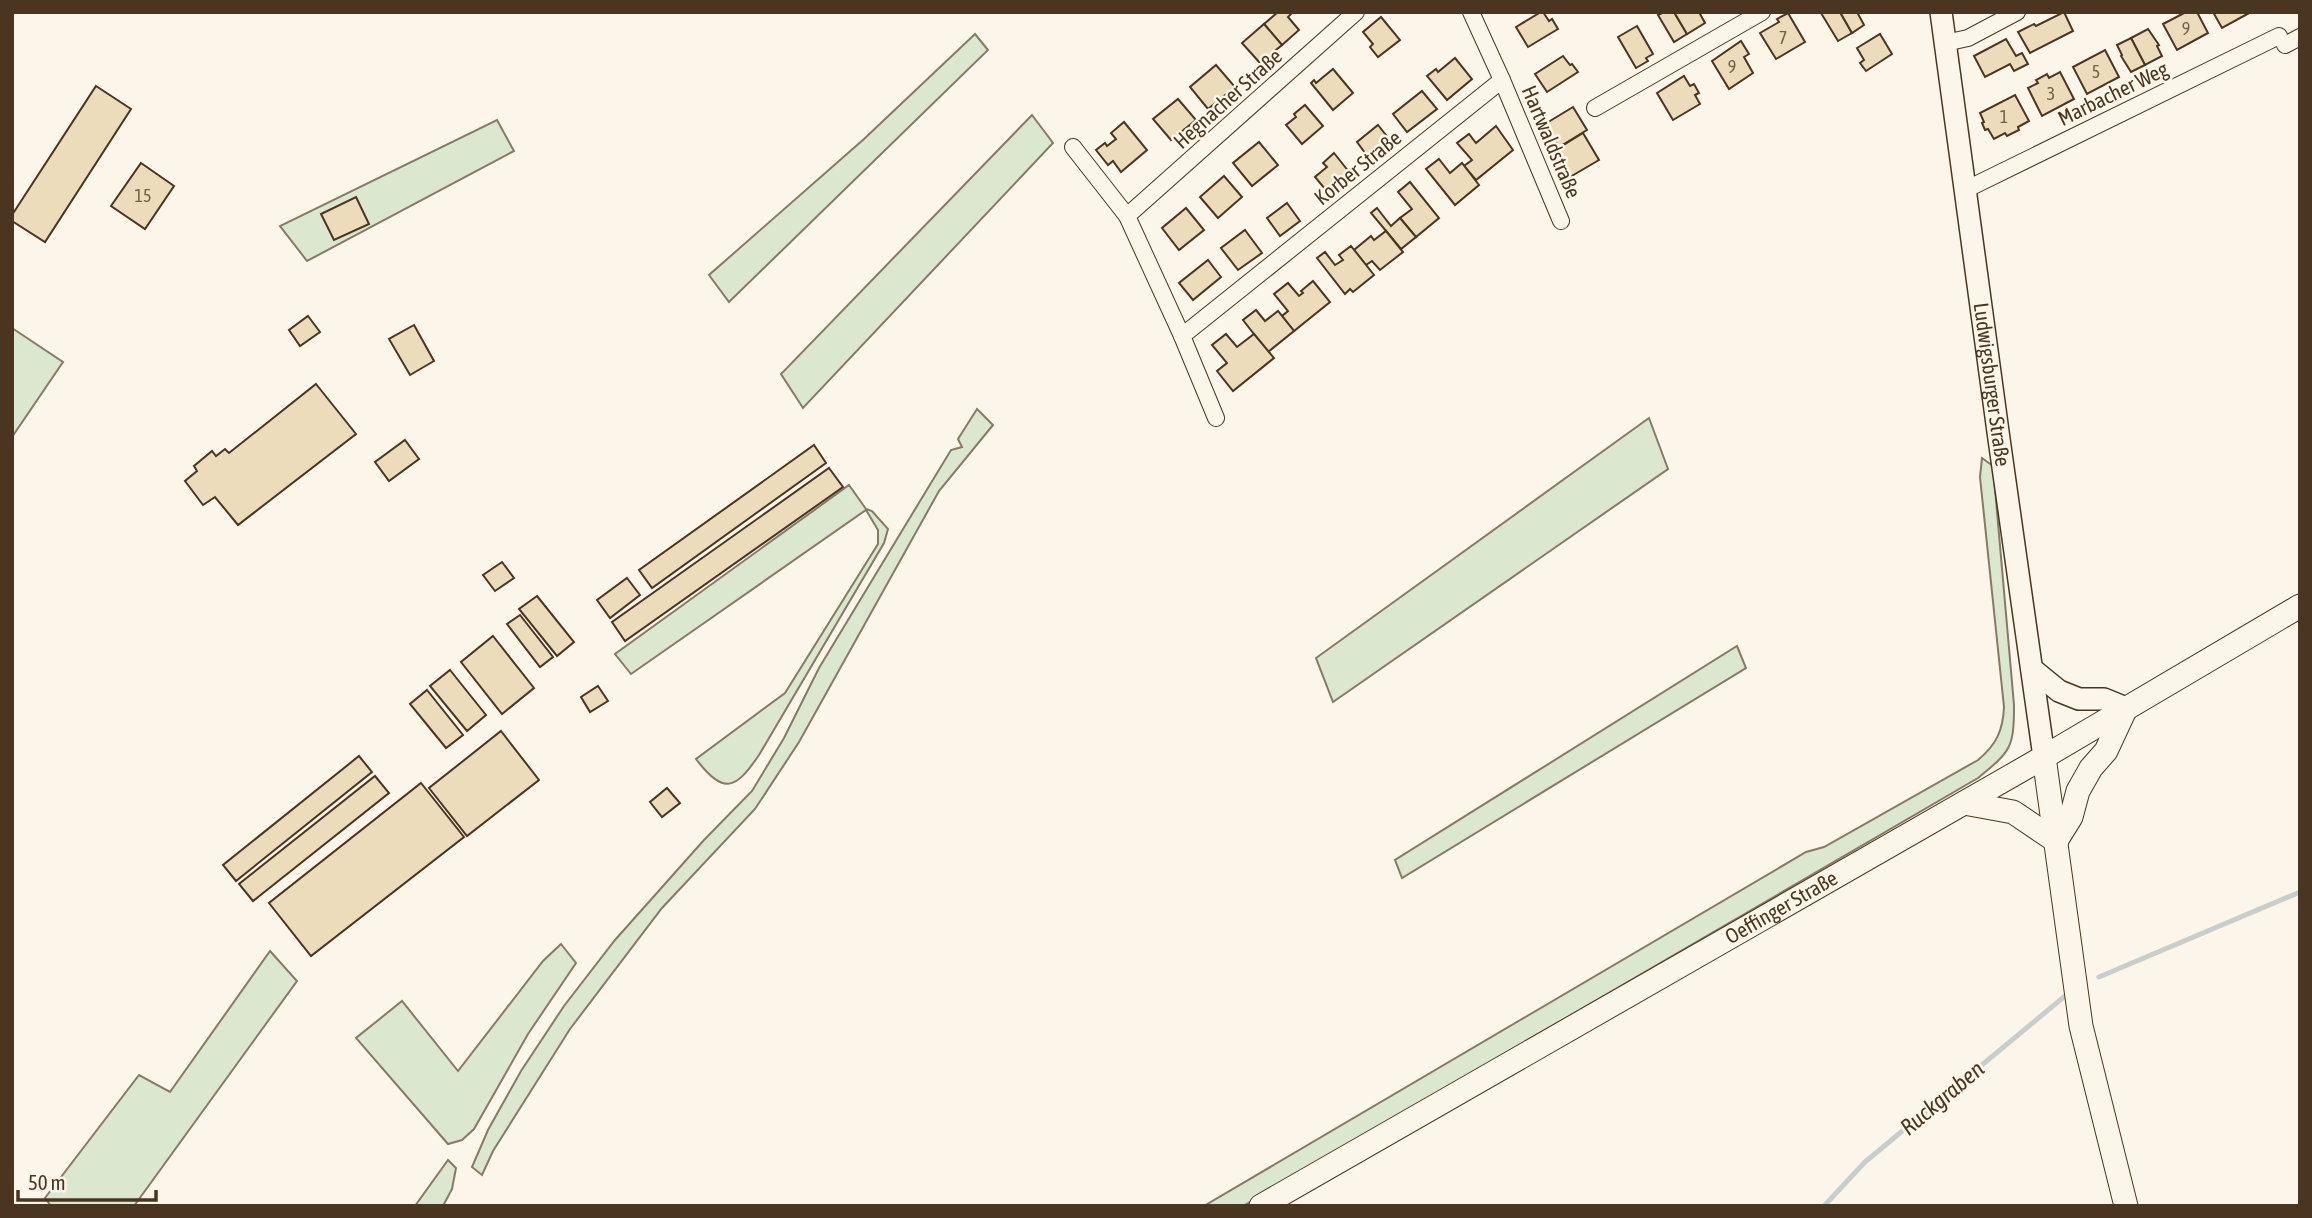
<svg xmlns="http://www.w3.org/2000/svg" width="2312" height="1218" font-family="'Asap Condensed',sans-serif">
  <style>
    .green { fill: #dce7d0; stroke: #887966; stroke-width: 2 }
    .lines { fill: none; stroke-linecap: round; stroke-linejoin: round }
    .stream { stroke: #c9cecd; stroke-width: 5 }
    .building { fill: #ecdcbc; stroke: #4a3520; stroke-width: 2 }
    .minor-casing { stroke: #4a3520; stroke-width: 18 }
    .tertiary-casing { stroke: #4a3520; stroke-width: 24 }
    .secondary-casing { stroke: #4a3520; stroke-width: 25 }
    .minor { stroke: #fbf6e9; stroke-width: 16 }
    .tertiary { stroke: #fbf6e9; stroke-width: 21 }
    .secondary { stroke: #fbf6e9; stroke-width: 23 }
    .labels { text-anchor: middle; stroke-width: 5; stroke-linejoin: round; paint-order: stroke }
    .number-label { font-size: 18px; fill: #725f47 }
    .street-label { font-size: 21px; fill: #4a3520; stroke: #fbf6e9 }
    .water-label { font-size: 23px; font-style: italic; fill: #4a3520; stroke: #fbf6e9 }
  </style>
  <rect width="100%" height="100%" fill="#fbf6e9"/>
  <g class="green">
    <path d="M 975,34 L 988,50 L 729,302 L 709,275 L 864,139 Z"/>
    <path d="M 1032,115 L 1053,143 L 803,408 L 781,374 Z"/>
    <path d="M 497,120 L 514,151 L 307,261 L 280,226 Z"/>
    <path d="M 12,328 L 63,362 L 12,437 Z"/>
    <path d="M 977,409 L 993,425 L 939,491 L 799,742 L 755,809 L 662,908 L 570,1029 L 493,1151 L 482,1175 L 472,1167 L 488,1130 L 521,1071 L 564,1006 L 615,940 L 704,840 L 752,791 L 784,738 L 819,668 L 917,506 L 951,450 L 962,447 L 958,439 Z"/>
    <path d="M 1649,418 L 1668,469 L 1333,702 L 1316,658 Z"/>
    <path d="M 1982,458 L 1993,466 L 2014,705 C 2014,748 2011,751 1978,778 L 1243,1206 L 1204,1206 L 1806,852 L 1824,847 L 1978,760 C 1996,745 2003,731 2004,707 L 1980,477 Z"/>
    <path d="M 849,485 L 866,509 L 872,511 L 888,529 L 884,543 L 759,755 C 736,789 724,796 696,759 L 785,693 L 878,544 L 878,530 L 866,510 L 631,674 L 615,654 Z"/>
    <path d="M 1737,646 L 1746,668 L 1402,878 L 1395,860 Z"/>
    <path d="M 561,944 L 576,963 L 528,1034 L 474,1129 L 462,1140 L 448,1144 L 356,1038 L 402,1001 L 458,1071 L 543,961 Z"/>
    <path d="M 270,951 L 297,981 L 134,1206 L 51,1206 L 45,1198 L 139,1075 L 170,1092 Z"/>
    <path d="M 448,1160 L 456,1168 L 452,1189 L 443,1206 L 415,1206 Z"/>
  </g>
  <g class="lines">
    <g class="stream">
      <path d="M 2099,977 L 2300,892"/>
      <path d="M 1824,1206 L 1865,1162 L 2065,996"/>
    </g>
  </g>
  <g class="building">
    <path d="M 1278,12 L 1293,12 L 1288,17 L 1299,30 L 1282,45 L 1264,24 Z"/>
    <path d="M 1541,12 L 1543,12 L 1549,21 L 1552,19 L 1558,29 L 1528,47 L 1516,27 Z"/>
    <path d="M 1664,12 L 1674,12 L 1687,34 L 1674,42 L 1658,15 Z"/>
    <path d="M 1674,12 L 1699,12 L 1705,23 L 1687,34 Z"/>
    <path d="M 1822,12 L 1840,12 L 1852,33 L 1838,41 L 1821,13 Z"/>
    <path d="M 1840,12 L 1857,12 L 1864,25 L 1852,33 Z"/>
    <path d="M 2064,12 L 2073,31 L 2030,53 L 2018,32 L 2034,24 L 2036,26 Z"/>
    <path d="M 2186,12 L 2197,12 L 2208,33 L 2177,50 L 2163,24 Z"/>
    <path d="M 2213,12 L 2251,12 L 2222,28 Z"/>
    <path d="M 1788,13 L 1805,42 L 1776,59 L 1760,33 L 1779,22 L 1777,19 Z"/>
    <path d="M 1381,17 L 1400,40 L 1378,57 L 1370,47 L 1373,44 L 1363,32 Z"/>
    <path d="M 1264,24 L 1282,45 L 1260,63 L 1242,43 Z"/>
    <path d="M 1637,26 L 1653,54 L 1646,58 L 1648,61 L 1636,68 L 1618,37 Z"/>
    <path d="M 2148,29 L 2159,45 L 2157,46 L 2162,56 L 2145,65 L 2131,38 Z"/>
    <path d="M 1880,34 L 1892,54 L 1866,71 L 1860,63 L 1864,60 L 1857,48 Z"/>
    <path d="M 2131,38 L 2145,65 L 2131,72 L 2121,56 L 2122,55 L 2117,45 Z"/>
    <path d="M 2006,39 L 2016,56 L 2022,53 L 2028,64 L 2014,71 L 2010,64 L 1985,77 L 1974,56 Z"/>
    <path d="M 1741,41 L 1749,54 L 1744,57 L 1753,73 L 1729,89 L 1712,61 Z"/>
    <path d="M 2105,50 L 2119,77 L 2087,94 L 2073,67 Z"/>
    <path d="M 1563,56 L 1570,65 L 1572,64 L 1578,72 L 1547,92 L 1535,74 Z"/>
    <path d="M 1455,58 L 1472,79 L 1447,100 L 1427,76 L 1436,69 L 1438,72 Z"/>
    <path d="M 1216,65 L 1235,87 L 1208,109 L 1190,87 Z"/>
    <path d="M 1333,69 L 1353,93 L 1333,110 L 1311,83 L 1314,80 L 1316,83 Z"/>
    <path d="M 2060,72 L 2074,99 L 2042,116 L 2028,88 L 2038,83 L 2036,80 L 2047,74 L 2049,78 Z"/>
    <path d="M 1684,76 L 1690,86 L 1694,84 L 1699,93 L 1695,95 L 1700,104 L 1673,120 L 1657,93 Z"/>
    <path d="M 96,86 L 131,109 L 45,242 L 12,221 L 12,215 Z"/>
    <path d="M 1422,91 L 1437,109 L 1407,132 L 1393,114 Z"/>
    <path d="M 2015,95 L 2029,121 L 2018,127 L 2019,130 L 2007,136 L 2005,133 L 1994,139 L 1988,129 L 1985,130 L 1982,123 L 1984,122 L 1980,113 Z"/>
    <path d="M 1178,99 L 1196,120 L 1171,140 L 1153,119 Z"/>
    <path d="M 1305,105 L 1323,126 L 1302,144 L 1286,125 L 1296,117 L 1294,114 Z"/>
    <path d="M 1573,107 L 1587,130 L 1559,147 L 1545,124 Z"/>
    <path d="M 1124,122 L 1147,150 L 1121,172 L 1113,161 L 1108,165 L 1096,150 L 1105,143 L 1107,146 L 1116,139 L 1111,133 Z"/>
    <path d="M 1378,125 L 1393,144 L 1371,161 L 1357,142 Z"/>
    <path d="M 1496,126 L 1513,150 L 1476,180 L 1464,166 L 1472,160 L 1457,143 L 1469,134 L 1476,143 Z"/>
    <path d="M 1583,133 L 1599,160 L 1570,177 L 1554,151 Z"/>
    <path d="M 1259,142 L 1278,165 L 1252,186 L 1233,163 Z"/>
    <path d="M 1334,153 L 1353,177 L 1330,195 L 1315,177 L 1327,167 L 1323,163 Z"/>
    <path d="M 1439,159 L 1450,173 L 1462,163 L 1479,185 L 1455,205 L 1426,169 Z"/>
    <path d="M 141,163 L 174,186 L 145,229 L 111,206 Z"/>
    <path d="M 1224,176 L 1242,197 L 1218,218 L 1200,197 Z"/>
    <path d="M 1410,182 L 1439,218 L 1416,237 L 1400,218 L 1412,209 L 1398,192 Z"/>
    <path d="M 356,197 L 369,224 L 334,240 L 321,214 Z"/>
    <path d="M 1287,203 L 1300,221 L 1280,236 L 1267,218 Z"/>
    <path d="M 1186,208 L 1204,230 L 1179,250 L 1162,228 Z"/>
    <path d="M 1377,208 L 1391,226 L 1400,218 L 1416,237 L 1401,249 L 1371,213 Z"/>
    <path d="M 1245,230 L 1262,253 L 1238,270 L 1221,248 Z"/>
    <path d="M 1386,231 L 1403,252 L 1380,270 L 1372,261 L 1366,265 L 1354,250 L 1371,236 L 1374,240 Z"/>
    <path d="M 1351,246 L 1374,275 L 1353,292 L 1350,289 L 1345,294 L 1317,258 L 1325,252 L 1335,265 L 1343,260 L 1339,255 Z"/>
    <path d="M 1208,260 L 1221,277 L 1193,300 L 1179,283 Z"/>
    <path d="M 1313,281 L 1330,302 L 1294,331 L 1282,316 L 1288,311 L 1274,294 L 1288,283 L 1299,296 L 1303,293 L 1301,291 Z"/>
    <path d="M 1256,310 L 1265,321 L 1278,311 L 1294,331 L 1268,352 L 1243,320 Z"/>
    <path d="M 308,316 L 320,332 L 300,346 L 289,330 Z"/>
    <path d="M 414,325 L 434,361 L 410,375 L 389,339 Z"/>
    <path d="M 1226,334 L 1237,347 L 1254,334 L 1274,358 L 1233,391 L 1217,371 L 1227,363 L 1212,345 Z"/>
    <path d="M 316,384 L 356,434 L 238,525 L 215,497 L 203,505 L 185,481 L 197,471 L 194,466 L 212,451 L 216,456 L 225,449 L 229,453 Z"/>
    <path d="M 405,440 L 419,459 L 389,481 L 375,462 Z"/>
    <path d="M 814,445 L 826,463 L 652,588 L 639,570 Z"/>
    <path d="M 829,468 L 843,487 L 625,641 L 612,622 Z"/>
    <path d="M 502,562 L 514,578 L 495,591 L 483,575 Z"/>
    <path d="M 627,578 L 640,595 L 610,618 L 597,600 Z"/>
    <path d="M 537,596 L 574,642 L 557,656 L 519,609 Z"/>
    <path d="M 520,615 L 553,657 L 540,667 L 507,624 Z"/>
    <path d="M 493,636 L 534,688 L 502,714 L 461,662 Z"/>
    <path d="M 450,670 L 486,715 L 467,731 L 430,686 Z"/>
    <path d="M 598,686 L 608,701 L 590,712 L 581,697 Z"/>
    <path d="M 427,690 L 463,735 L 446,748 L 410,704 Z"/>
    <path d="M 501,731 L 539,780 L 467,836 L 429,788 Z"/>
    <path d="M 359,756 L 372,772 L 236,881 L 223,865 Z"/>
    <path d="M 375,776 L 389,793 L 253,901 L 239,884 Z"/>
    <path d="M 421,783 L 464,837 L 311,956 L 269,903 Z"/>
    <path d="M 667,788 L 680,803 L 662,817 L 650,802 Z"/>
  </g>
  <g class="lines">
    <defs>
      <g id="minor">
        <path d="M 1945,43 L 1968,38 L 2017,12"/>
        <path d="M 2285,45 L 2300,37"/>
        <path d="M 1502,80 L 1561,221"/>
        <path d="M 1595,108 L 1762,12"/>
        <path d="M 1073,147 L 1127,216 L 1182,336 L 1216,418"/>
        <path d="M 1965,190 L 2279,36"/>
        <path d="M 1127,216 L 1356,12"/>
        <path d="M 1182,336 L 1502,80 L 1471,12"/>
      </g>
      <g id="tertiary">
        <path id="s1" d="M 1941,12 L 1999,439 L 2044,757"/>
        <path d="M 2032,669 L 2059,691 L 2079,699 L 2104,699 L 2126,708"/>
      </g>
      <g id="secondary">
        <path d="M 2044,757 L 2081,1026 L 2126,1206"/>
        <path d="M 1964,803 L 2013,812 L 2056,841"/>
        <path d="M 2056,841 L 2071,817 L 2078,791 L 2091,768 L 2106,751 L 2126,708"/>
        <path id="s2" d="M 1261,1206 L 2044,757 L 2300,606"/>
      </g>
    </defs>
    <use href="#minor" class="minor-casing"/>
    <use href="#tertiary" class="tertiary-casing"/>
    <use href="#secondary" class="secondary-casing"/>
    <use href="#minor" class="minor"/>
    <use href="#tertiary" class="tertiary"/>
    <use href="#secondary" class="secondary"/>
  </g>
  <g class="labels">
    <g class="number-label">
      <text x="2186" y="35">9</text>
      <text x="1783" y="44">7</text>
      <text x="1732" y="73">9</text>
      <text x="2096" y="78">5</text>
      <text x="2051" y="100">3</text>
      <text x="2004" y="123">1</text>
      <text x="143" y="202">15</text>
    </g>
    <g class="street-label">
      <text transform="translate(2113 94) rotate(-26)" y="7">Marbacher Weg</text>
      <text transform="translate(1228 99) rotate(-42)" y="7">Hegnacher Straße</text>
      <text transform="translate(1551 142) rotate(67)" y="7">Hartwaldstraße</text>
      <text transform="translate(1358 168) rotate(-39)" y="7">Korber Straße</text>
      <text dy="7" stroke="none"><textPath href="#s1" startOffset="376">Ludwigsburger Straße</textPath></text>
      <text dy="7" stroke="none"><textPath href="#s2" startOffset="600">Oeffinger Straße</textPath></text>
    </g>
    <g class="water-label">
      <text transform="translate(1942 1098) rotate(-40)" y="8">Ruckgraben</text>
    </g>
  </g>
  <rect width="2312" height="1218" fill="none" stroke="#4a3520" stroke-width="28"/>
  <path d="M18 1190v10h138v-10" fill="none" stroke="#4a3520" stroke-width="3.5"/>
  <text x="28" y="1190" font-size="21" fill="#4a3520" stroke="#fbf6e9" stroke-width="5" paint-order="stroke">50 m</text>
</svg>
